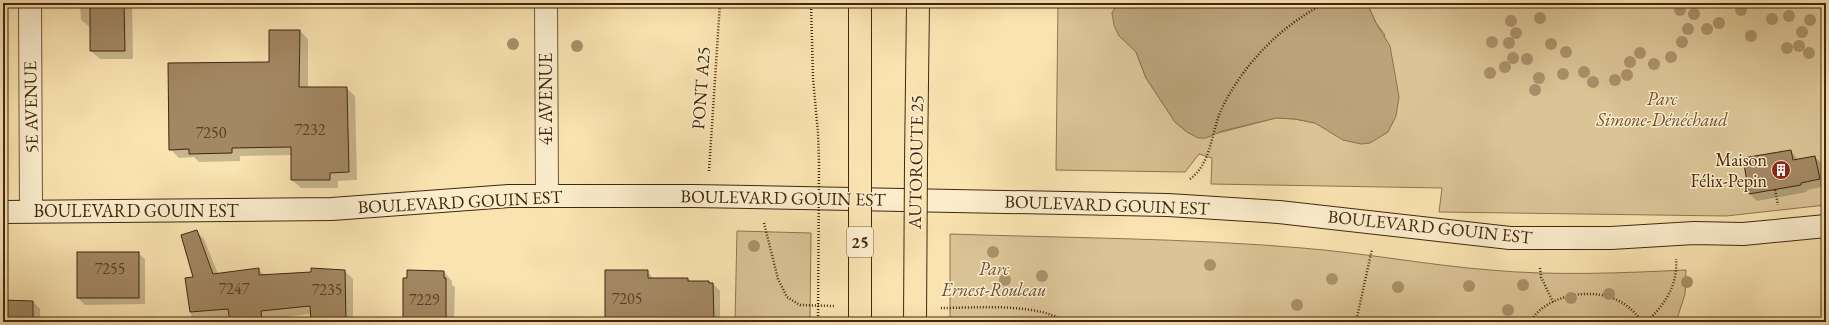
<svg xmlns="http://www.w3.org/2000/svg" width="1829" height="325" font-family="'EB Garamond',serif">
  <style>
    .green { fill: #dac395; stroke: #8e7452 }
    .water { fill: #bba37a; stroke: #8b714f }
    .shadow { fill: #0003 }
    .building { fill: #a28863; stroke: #43260e }
    .lines { fill: none; stroke-linecap: round; stroke-linejoin: round }
    .street-casing { stroke: #705537; stroke-width: 24 }
    .secondary-casing { stroke: #43260e; stroke-width: 24 }
    .highway-casing { stroke: #43260e; stroke-width: 24 }
    .path { stroke: #43260e; stroke-width: 2.5; stroke-dasharray: 1 2; stroke-linecap: butt }
    .street { stroke: #fbedcc; stroke-width: 22 }
    .secondary { stroke: #fbedcc; stroke-width: 22 }
    .highway { stroke: #f9e3b1; stroke-width: 22 }
    .highway-bridge-casing { stroke: #43260e; stroke-width: 24; stroke-linecap: butt }
    .path-bridge { stroke: #43260e; stroke-width: 2.5; stroke-dasharray: 1 2; stroke-linecap: butt }
    .highway-bridge { stroke: #f9e3b1; stroke-width: 22 }
    .tree { fill: #aa906a }
    .labels { text-anchor: middle; stroke-width: 3; stroke-linejoin: round; paint-order: stroke }
    .number-label { font-size: 16px; fill: #5b3e23 }
    .shield { fill: #fbedcc; stroke: #7a6247; stroke-width: 1 }
    .shield-label { font-size: 17px; font-weight: bold; fill: #43260e }
    .street-label { font-size: 18px; fill: #43260e; stroke: #fbedcc }
    .park-label { font-size: 18px; font-style: italic; fill: #694d30; stroke: #fbedcc }
    .poi-label { font-size: 18px; fill: #43260e; stroke: #fbedcc; text-anchor: end }
  </style>
  <rect width="100%" height="100%" fill="#f9e3b1"/>
  <filter id="stains"><feTurbulence type="fractalNoise" baseFrequency=".005" numOctaves="4"/><feColorMatrix values="0 0 0 0 .2 0 0 0 0 .09 0 0 0 0 .02 0 0 0 .5 -.17"/></filter>
  <radialGradient id="worn" r=".72"><stop offset=".6" stop-color="#630" stop-opacity="0"/><stop offset="1" stop-color="#630" stop-opacity=".3"/></radialGradient>
  <g class="green">
    <path d="M 1058,3 L 1118,3 L 1112,13 L 1136,52 L 1146,78 L 1175,122 L 1187,132 L 1218,133 L 1276,118 L 1295,119 L 1315,123 L 1385,35 L 1376,23 L 1367,3 L 1826,3 L 1826,205 L 1726,216 L 1439,212 L 1442,188 L 1211,184 L 1212,158 L 1199,154 L 1185,172 L 1056,170 Z"/>
    <path d="M 737,231 L 811,233 L 810,322 L 735,322 Z"/>
    <path d="M 950,234 C 1067,238 1185,238 1302,248 C 1365,253 1427,265 1490,270 C 1555,276 1621,273 1686,270 L 1685,294 L 1676,322 L 950,322 Z"/>
  </g>
  <path class="water" d="M 1118,3 L 1367,3 L 1376,23 L 1390,46 L 1399,97 L 1396,116 L 1388,132 L 1370,143 L 1361,144 L 1343,140 L 1315,123 L 1295,119 L 1276,118 L 1222,131 L 1206,138 L 1198,138 L 1187,132 L 1175,122 L 1146,78 L 1136,52 L 1119,36 L 1114,25 L 1112,13 Z"/>
  <g class="shadow">
    <path d="M 80,3 L 132,3 L 133,59 L 100,59 L 91,51 L 91,28 L 81,20 Z"/>
    <path d="M 300,31 L 308,39 L 308,88 L 346,88 L 355,96 L 357,180 L 338,181 L 338,188 L 301,188 L 292,180 L 292,155 L 240,156 L 240,161 L 199,162 L 194,157 L 179,158 L 170,149 L 270,63 Z"/>
    <path d="M 1791,151 L 1798,160 L 1815,157 L 1822,164 L 1826,186 L 1807,190 L 1807,192 L 1757,201 L 1750,194 L 1744,159 Z"/>
    <path d="M 196,231 L 204,239 L 218,274 L 258,269 L 264,275 L 345,271 L 353,279 L 353,322 L 313,322 L 311,314 L 268,319 L 268,322 L 192,322 L 186,278 L 194,278 Z"/>
    <path d="M 138,253 L 145,259 L 145,304 L 85,305 L 78,298 Z"/>
    <path d="M 647,271 L 654,279 L 688,279 L 690,282 L 709,282 L 713,284 L 720,291 L 720,322 L 606,322 Z"/>
    <path d="M 444,272 L 452,281 L 452,285 L 455,287 L 454,322 L 360,322 L 360,319 L 404,319 Z"/>
    <path d="M 3,301 L 33,302 L 40,309 L 40,322 L 3,322 Z"/>
  </g>
  <g class="building">
    <path d="M 90,3 L 124,3 L 125,51 L 90,51 Z"/>
    <path d="M 269,30 L 300,30 L 299,87 L 347,87 L 349,172 L 330,173 L 330,180 L 291,180 L 291,147 L 232,148 L 232,153 L 189,154 L 189,149 L 169,150 L 168,63 L 269,62 Z"/>
    <path d="M 1791,150 L 1793,160 L 1815,156 L 1820,179 L 1801,183 L 1801,185 L 1749,194 L 1743,158 Z"/>
    <path d="M 197,230 L 213,274 L 259,268 L 259,275 L 311,272 L 311,268 L 345,270 L 346,321 L 311,321 L 310,306 L 261,311 L 262,322 L 230,322 L 228,309 L 190,312 L 185,278 L 193,277 L 181,235 Z"/>
    <rect x="77" y="252" width="62" height="46"/>
    <path d="M 407,270 L 444,271 L 444,278 L 446,278 L 446,322 L 403,322 L 403,278 L 407,278 Z"/>
    <path d="M 605,270 L 648,270 L 648,278 L 688,278 L 688,281 L 709,281 L 709,283 L 713,283 L 714,322 L 605,322 Z"/>
    <path d="M 3,300 L 33,301 L 33,322 L 3,322 Z"/>
  </g>
  <g class="lines">
    <defs>
      <g id="street">
        <path d="M 30,3 L 31,211"/>
        <path d="M 546,3 L 547,195"/>
      </g>
      <path id="secondary" d="M 3,212 L 332,209 L 509,196 L 693,196 L 1168,205 L 1279,212 L 1510,238 L 1611,238 L 1694,233 L 1743,234 L 1826,226"/>
      <g id="highway">
        <path d="M 860,3 L 860,162"/>
        <path d="M 916,162 L 918,3"/>
      </g>
    </defs>
    <use href="#street" class="street-casing"/>
    <use href="#secondary" class="secondary-casing"/>
    <use href="#highway" class="highway-casing"/>
    <g class="path">
      <path d="M 811,3 L 813,78 L 818,133 L 819,162"/>
      <path d="M 709,171 L 720,3"/>
      <path d="M 1190,179 C 1212,163 1211,131 1222,108 C 1244,63 1281,26 1325,3"/>
      <path d="M 1775,190 L 1778,205"/>
      <path d="M 764,223 L 778,279 L 787,297 L 800,305 L 834,306"/>
      <path d="M 1540,268 L 1541,277 L 1553,302"/>
      <path d="M 941,308 C 976,308 1036,302 1066,322"/>
      <path d="M 1356,322 L 1372,249"/>
      <path d="M 1530,322 C 1546,295 1590,287 1617,300 C 1628,305 1635,313 1643,322"/>
      <path d="M 1646,322 C 1665,305 1678,285 1676,259"/>
    </g>
    <use href="#street" class="street"/>
    <use href="#secondary" class="secondary"/>
    <use href="#highway" class="highway"/>
    <defs>
      <g id="highway-bridge">
        <path d="M 860,322 L 860,162"/>
        <path d="M 915,322 L 916,162"/>
      </g>
    </defs>
    <use href="#highway-bridge" class="highway-bridge-casing"/>
    <path class="path-bridge" d="M 818,322 L 819,162"/>
    <use href="#highway-bridge" class="highway-bridge"/>
  </g>
  <g class="tree">
    <circle cx="1680" cy="10" r="6"/>
    <circle cx="1741" cy="10" r="6"/>
    <circle cx="1694" cy="14" r="6"/>
    <circle cx="1789" cy="16" r="6"/>
    <circle cx="1540" cy="18" r="6"/>
    <circle cx="1772" cy="19" r="6"/>
    <circle cx="1810" cy="20" r="6"/>
    <circle cx="1511" cy="21" r="6"/>
    <circle cx="1719" cy="23" r="6"/>
    <circle cx="1688" cy="29" r="6"/>
    <circle cx="1707" cy="29" r="6"/>
    <circle cx="1802" cy="32" r="6"/>
    <circle cx="1516" cy="33" r="6"/>
    <circle cx="1751" cy="36" r="6"/>
    <circle cx="1492" cy="42" r="6"/>
    <circle cx="1682" cy="42" r="6"/>
    <circle cx="1509" cy="43" r="6"/>
    <circle cx="513" cy="44" r="6"/>
    <circle cx="1551" cy="44" r="6"/>
    <circle cx="577" cy="46" r="6"/>
    <circle cx="1799" cy="46" r="6"/>
    <circle cx="1787" cy="48" r="6"/>
    <circle cx="1566" cy="52" r="6"/>
    <circle cx="1640" cy="53" r="6"/>
    <circle cx="1809" cy="53" r="6"/>
    <circle cx="1671" cy="57" r="6"/>
    <circle cx="1513" cy="58" r="6"/>
    <circle cx="1527" cy="59" r="6"/>
    <circle cx="1630" cy="62" r="6"/>
    <circle cx="1654" cy="64" r="6"/>
    <circle cx="1505" cy="67" r="6"/>
    <circle cx="1584" cy="72" r="6"/>
    <circle cx="1490" cy="73" r="6"/>
    <circle cx="1563" cy="74" r="6"/>
    <circle cx="1627" cy="75" r="6"/>
    <circle cx="1539" cy="78" r="6"/>
    <circle cx="1615" cy="80" r="6"/>
    <circle cx="1593" cy="82" r="6"/>
    <circle cx="1535" cy="90" r="6"/>
    <circle cx="754" cy="246" r="6"/>
    <circle cx="993" cy="252" r="6"/>
    <circle cx="1210" cy="265" r="6"/>
    <circle cx="1042" cy="276" r="6"/>
    <circle cx="1332" cy="279" r="6"/>
    <circle cx="1005" cy="280" r="6"/>
    <circle cx="1687" cy="282" r="6"/>
    <circle cx="1523" cy="285" r="6"/>
    <circle cx="1469" cy="286" r="6"/>
    <circle cx="1398" cy="287" r="6"/>
    <circle cx="1609" cy="294" r="6"/>
    <circle cx="1571" cy="298" r="6"/>
    <circle cx="1297" cy="305" r="6"/>
    <circle cx="1508" cy="310" r="6"/>
  </g>
  <defs>
    <symbol id="building-disc" viewBox="-11 -11 22 22"><circle r="9.5" fill="#8f2418" stroke="#fbedcc"/><path d="M-4-6H4V6H1V3H-1V6H-4ZM-2.5-4.3h1.7v1.8h-1.7ZM.8-4.3h1.7v1.8H.8ZM-2.5-1h1.7V.8h-1.7ZM.8-1h1.7V.8H.8Z" fill="#fff"/></symbol>
  </defs>
  <g fill-rule="evenodd">
    <use href="#building-disc" x="1770" y="159" width="22" height="22"/>
  </g>
  <g class="labels">
    <g class="number-label">
      <text x="310" y="135">7232</text>
      <text x="211" y="138">7250</text>
      <text x="110" y="274">7255</text>
      <text x="234" y="294">7247</text>
      <text x="327" y="295">7235</text>
      <text x="627" y="304">7205</text>
      <text x="424" y="305">7229</text>
    </g>
    <rect class="shield" x="847" y="227" width="26" height="30" rx="3"/>
    <g class="shield-label">
      <text x="860" y="248">25</text>
    </g>
    <g class="street-label">
      <text transform="translate(701 88) rotate(-86)" y="6">PONT A25</text>
      <text transform="translate(546 99) rotate(-90)" y="6">4E AVENUE</text>
      <text transform="translate(31 107) rotate(-91)" y="6">5E AVENUE</text>
      <text transform="translate(916 162) rotate(-89)" y="6">AUTOROUTE 25</text>
      <text transform="translate(783 198) rotate(1)" y="6">BOULEVARD GOUIN EST</text>
      <text transform="translate(460 202) rotate(-3)" y="6">BOULEVARD GOUIN EST</text>
      <text transform="translate(1107 205) rotate(2)" y="6">BOULEVARD GOUIN EST</text>
      <text x="136" y="217">BOULEVARD GOUIN EST</text>
      <text transform="translate(1430 227) rotate(6)" y="6">BOULEVARD GOUIN EST</text>
    </g>
    <g class="park-label">
      <text x="1662" y="105">Parc<tspan x="1662" dy="21">Simone-Dénéchaud</tspan></text>
      <text x="994" y="275">Parc<tspan x="994" dy="21">Ernest-Rouleau</tspan></text>
    </g>
    <g class="poi-label">
      <text x="1767" y="166">Maison<tspan x="1767" dy="21">Félix-Pepin</tspan></text>
    </g>
  </g>
  <rect width="1829" height="325" fill="none" stroke="#f9e3b1" stroke-width="16"/>
  <rect x="4" y="4" width="1821" height="317" fill="none" stroke="#43260e" stroke-width="2"/>
  <rect x="8" y="8" width="1813" height="309" fill="none" stroke="#43260e"/>
  <rect width="100%" height="100%" filter="url(#stains)"/>
  <rect width="100%" height="100%" fill="url(#worn)"/>
</svg>
